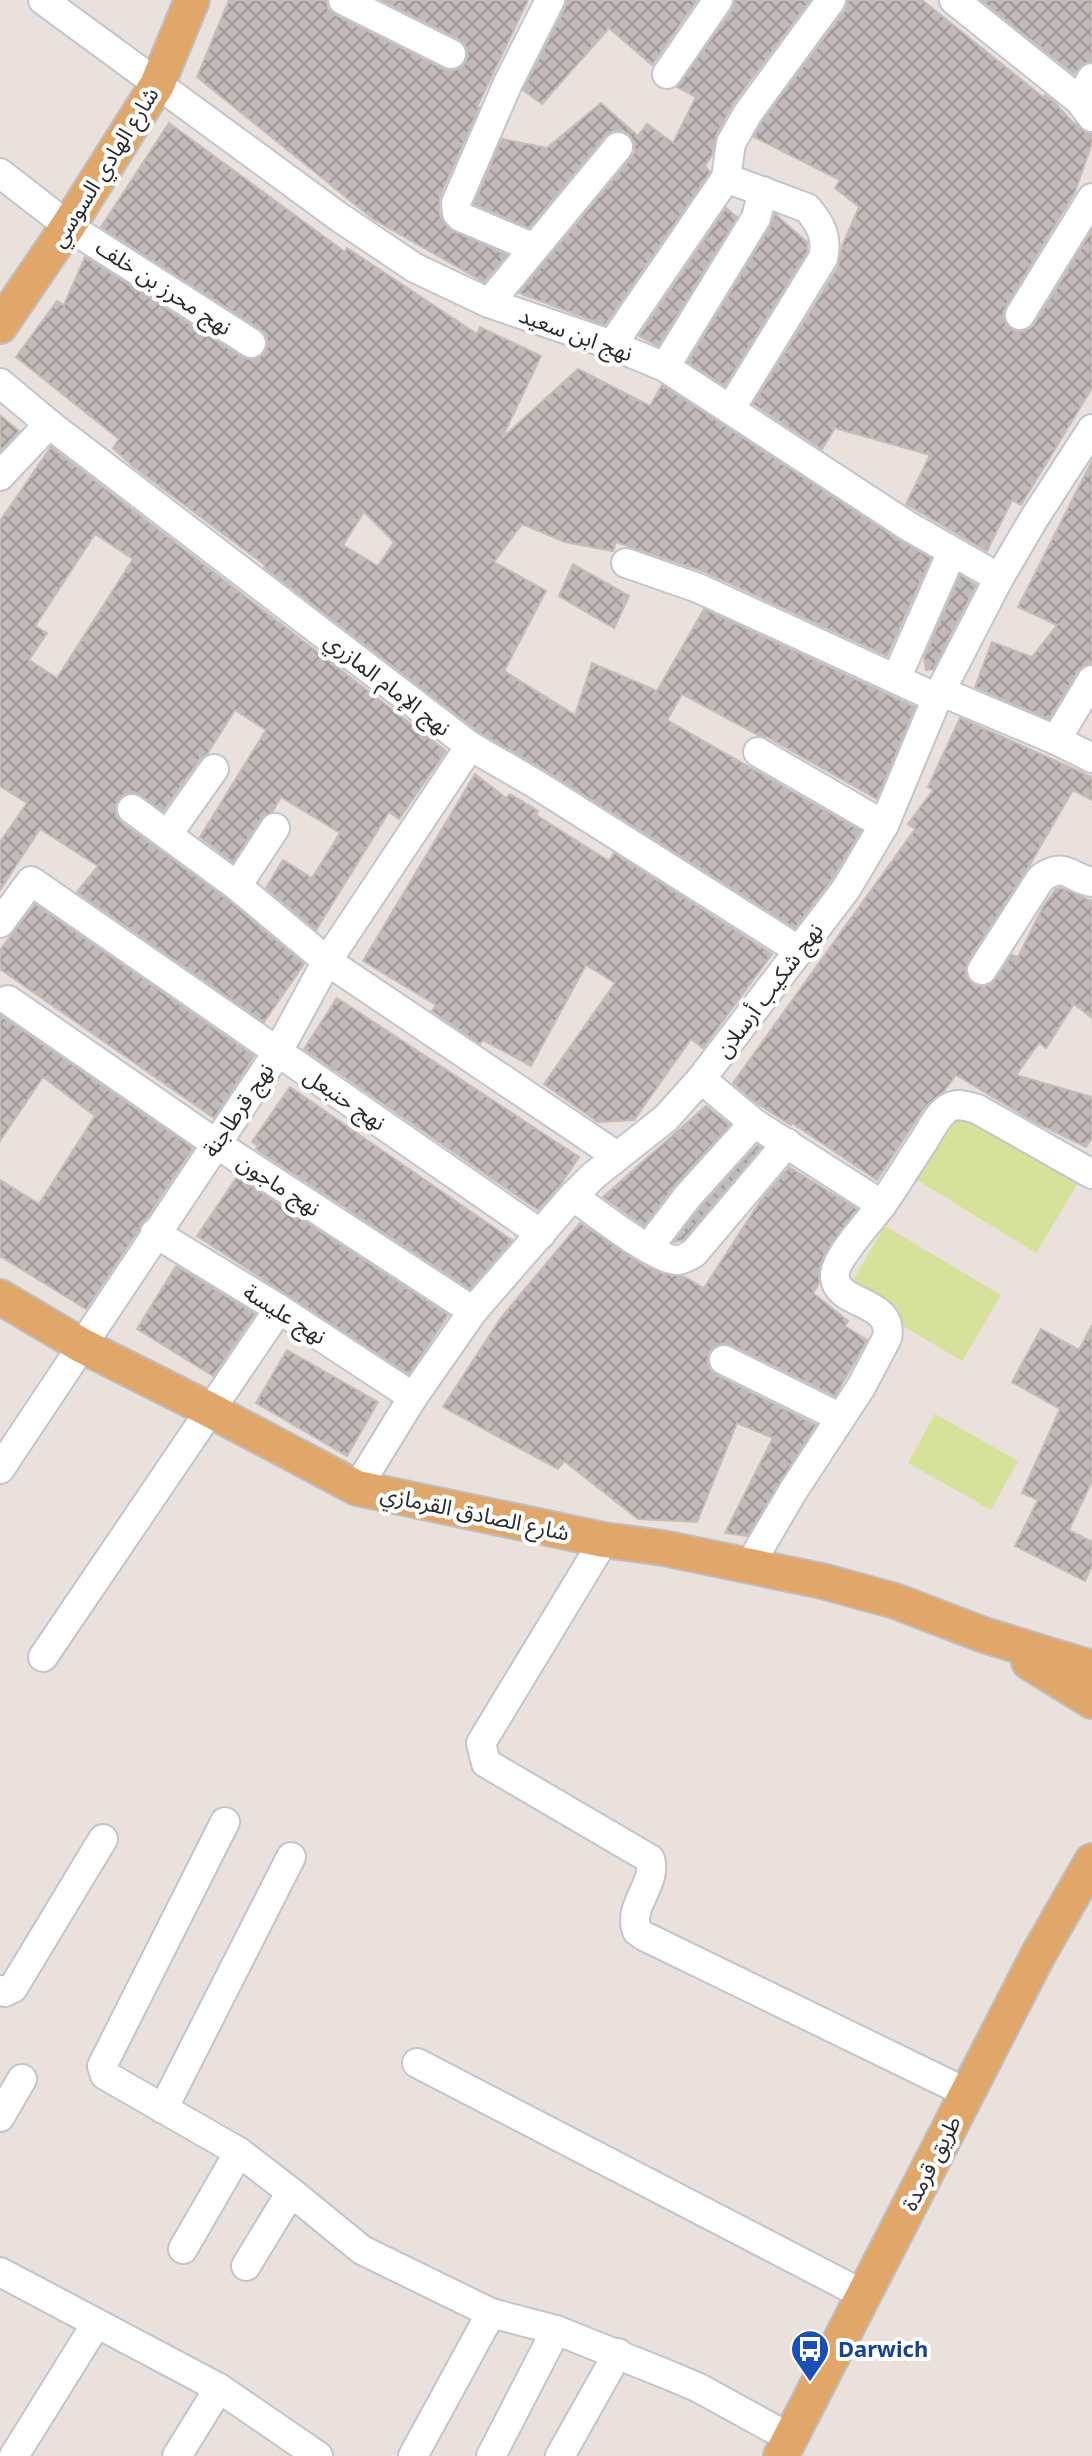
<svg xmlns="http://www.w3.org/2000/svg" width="1092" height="2456" font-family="'Noto Sans','Noto Sans Arabic',sans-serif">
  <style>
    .pitch { fill: #d6e19a }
    .building { fill: url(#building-cross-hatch); stroke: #c5bcb6; stroke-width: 2; fill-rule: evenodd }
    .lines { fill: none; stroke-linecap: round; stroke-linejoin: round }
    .minor-casing { stroke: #c0c6ce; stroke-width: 32 }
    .major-casing { stroke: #bfbfbf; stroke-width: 38 }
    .minor { stroke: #fff; stroke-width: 28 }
    .major { stroke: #e1a669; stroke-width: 34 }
    .labels { text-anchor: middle; stroke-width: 8; stroke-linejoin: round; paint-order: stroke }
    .street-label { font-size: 22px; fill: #292929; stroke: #fff }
    .transit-label { font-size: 22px; font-weight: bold; fill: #164399; stroke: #fff; text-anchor: start }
  </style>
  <defs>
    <pattern id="building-cross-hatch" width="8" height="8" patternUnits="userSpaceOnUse" patternTransform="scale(2)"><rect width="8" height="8" fill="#c2bab8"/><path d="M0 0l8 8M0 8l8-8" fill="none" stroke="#9e9796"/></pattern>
  </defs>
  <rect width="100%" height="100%" fill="#eae0dc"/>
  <g class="pitch">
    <path d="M 956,1108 L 1078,1183 L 1036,1253 L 914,1178 Z"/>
    <path d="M 885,1226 L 1001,1295 L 962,1361 L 846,1292 Z"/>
    <path d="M 935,1414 L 1018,1461 L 991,1510 L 908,1463 Z"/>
  </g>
  <g class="building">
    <path d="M 229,0 L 326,0 L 328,9 L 335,15 L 443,69 L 451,71 L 460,69 L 466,62 L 468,54 L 465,44 L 459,39 L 381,0 L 528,0 L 477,107 L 479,108 L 440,196 L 439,204 L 440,216 L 449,229 L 507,255 L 484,282 L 373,219 L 197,77 Z"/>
    <path d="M 567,0 L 697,0 L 652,65 L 609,28 L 542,104 L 523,90 L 565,8 Z"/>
    <path d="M 735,0 L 810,0 L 733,104 L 716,135 L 712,155 L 705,166 L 710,172 L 605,325 L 519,293 L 631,158 L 635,151 L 634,142 L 629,134 L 622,130 L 613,131 L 605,136 L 529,228 L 474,204 L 502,139 L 547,148 L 601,103 L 638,136 L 647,124 L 673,143 L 696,97 L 677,87 L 732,10 Z"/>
    <path d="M 848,0 L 922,0 L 1044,98 L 1045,95 L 1055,103 L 1075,125 L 1076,123 L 1085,132 L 1092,134 L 1092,143 L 1075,192 L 1006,306 L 1003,315 L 1006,324 L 1012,330 L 1020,332 L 1027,330 L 1034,325 L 1092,230 L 1092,388 L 1021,505 L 1012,500 L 987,551 L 906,504 L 930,455 L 835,428 L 822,449 L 753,404 L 838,267 L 842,246 L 859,207 L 835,188 L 840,180 L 754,137 L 762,122 L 845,10 Z"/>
    <path d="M 981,0 L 1092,0 L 1092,61 L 1083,64 L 1074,74 Z"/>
    <path d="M 169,123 L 345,252 L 347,248 L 477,334 L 480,327 L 541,356 L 502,438 L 578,369 L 650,406 L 662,385 L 899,540 L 931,558 L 887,656 L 705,572 L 616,542 L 613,551 L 565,542 L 522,524 L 494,562 L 546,591 L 504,671 L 575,715 L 592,663 L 657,691 L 704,609 L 915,707 L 877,799 L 767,737 L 758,735 L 682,694 L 667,720 L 861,831 L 832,879 L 795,928 L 543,769 L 479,732 L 264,567 L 265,565 L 134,467 L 113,448 L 119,439 L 16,357 L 57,301 L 64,305 L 85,257 L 242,357 L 251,360 L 258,358 L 265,353 L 268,343 L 266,335 L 260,329 L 101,227 ZM 364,512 L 394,542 L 378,566 L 343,545 Z"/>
    <path d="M 726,208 L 737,217 L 658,346 L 639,336 Z"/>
    <path d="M 775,214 L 807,242 L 807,252 L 725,386 L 688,362 L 770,227 Z"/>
    <path d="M 0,415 L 19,431 L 0,451 Z"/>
    <path d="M 51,447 L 446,751 L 399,819 L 389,812 L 316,930 L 266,888 L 283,860 L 312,878 L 340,833 L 281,797 L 272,812 L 261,819 L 233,862 L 200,837 L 266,730 L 235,710 L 207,754 L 200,759 L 163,811 L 135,792 L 124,794 L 118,800 L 115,806 L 116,815 L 122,823 L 227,899 L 304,964 L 264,1022 L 77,892 L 98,866 L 40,829 L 0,890 L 0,842 L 27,803 L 0,786 L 0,521 ZM 95,534 L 133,559 L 57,678 L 29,660 L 47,633 L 35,626 Z"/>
    <path d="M 1092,461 L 1092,663 L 1084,665 L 1078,671 L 1049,719 L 975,687 L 992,642 L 1032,657 L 1057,625 L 1018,607 Z"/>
    <path d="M 573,564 L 629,596 L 614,628 L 559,596 Z"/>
    <path d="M 960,575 L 976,585 L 933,669 L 926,670 L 924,658 Z"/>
    <path d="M 960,718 L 1092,777 L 1092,800 L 1073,790 L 1029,866 L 968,961 L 965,970 L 967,978 L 974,985 L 982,987 L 990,985 L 1012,955 L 1018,957 L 1043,907 L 1056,889 L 1061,888 L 1092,901 L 1092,1018 L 1074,1004 L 1046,1048 L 1039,1043 L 1016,1075 L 1092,1097 L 1092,1138 L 1086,1147 L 1033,1121 L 956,1075 L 944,1091 L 924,1108 L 877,1180 L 792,1123 L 791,1125 L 754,1101 L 733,1083 L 915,829 L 908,824 L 933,790 L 928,787 Z"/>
    <path d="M 475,774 L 506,798 L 510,794 L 538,811 L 536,815 L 609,861 L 614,853 L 772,954 L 703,1048 L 691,1039 L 634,1120 L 598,1122 L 544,1084 L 615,983 L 586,965 L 531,1066 L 483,1040 L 480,1044 L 432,1011 L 436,1005 L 363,961 Z"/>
    <path d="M 35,904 L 254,1056 L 214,1118 L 0,969 L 0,950 Z"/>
    <path d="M 337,998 L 579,1157 L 561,1184 L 538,1210 L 304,1049 Z"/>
    <path d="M 0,1015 L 193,1148 L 86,1309 L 0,1256 L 0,1180 L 39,1204 L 95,1116 L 43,1077 L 0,1141 Z"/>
    <path d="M 290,1087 L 512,1240 L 470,1289 L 256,1149 L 258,1146 L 252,1142 Z"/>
    <path d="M 706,1106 L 730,1125 L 675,1185 L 644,1226 L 603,1197 Z"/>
    <path d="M 757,1145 L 761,1148 L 683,1240 L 674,1242 L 701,1207 Z"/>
    <path d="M 789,1167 L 857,1209 L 825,1253 L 819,1269 L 819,1283 L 813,1293 L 848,1321 L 845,1326 L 867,1340 L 835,1396 L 732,1345 L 722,1343 L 715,1346 L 709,1352 L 707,1362 L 710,1370 L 716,1375 L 816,1425 L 747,1536 L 725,1533 L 773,1438 L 737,1423 L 697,1522 L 638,1519 L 564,1461 L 558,1469 L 443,1407 L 500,1319 L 580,1223 L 646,1267 L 664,1274 L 683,1276 L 704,1288 L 759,1203 Z"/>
    <path d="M 237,1177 L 448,1315 L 409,1374 L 197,1236 Z"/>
    <path d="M 176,1266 L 255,1314 L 213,1376 L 137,1329 Z"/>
    <path d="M 1092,1325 L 1092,1481 L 1069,1530 L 1092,1542 L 1092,1566 L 1085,1581 L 1015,1546 L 1038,1500 L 1022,1493 L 1060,1409 L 1012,1382 L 1041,1329 L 1079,1350 Z"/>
    <path d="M 287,1350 L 378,1402 L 347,1456 L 256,1403 Z"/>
  </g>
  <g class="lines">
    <defs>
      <g id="minor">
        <path d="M 43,0 L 339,217 L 415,268 L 489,303 L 612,345 L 665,367 L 908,526 L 999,578"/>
        <path d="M 343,0 L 451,54"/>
        <path d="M 954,0 L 1079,100 L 1092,117"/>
        <path d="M 667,74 L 718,0"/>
        <path d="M 1079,100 L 1092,78"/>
        <path d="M 0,173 L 68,226 L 251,343"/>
        <path d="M 726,178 L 807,208 C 821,224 828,238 823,258 L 731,408"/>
        <path d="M 534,248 L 461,217 L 457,213 L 456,203 L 508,83 L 550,0"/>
        <path d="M 489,303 L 618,147"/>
        <path d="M 1020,315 L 1092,198"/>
        <path d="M 612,345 L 726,178 L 731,143 L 748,113 L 831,0"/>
        <path d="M 665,367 L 756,218 L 763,191"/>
        <path d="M 0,383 L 49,424 L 470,746 L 534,783 L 800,951"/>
        <path d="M 0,476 L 49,424"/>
        <path d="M 626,563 L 698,588 L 937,698"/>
        <path d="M 896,679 L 952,552"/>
        <path d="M 940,691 L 1056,740 L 1092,758"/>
        <path d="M 1056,740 L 1092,680"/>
        <path d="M 758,752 L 884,825"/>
        <path d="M 132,809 L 237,886 L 327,961 L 617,1156"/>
        <path d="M 168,834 L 214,769"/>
        <path d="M 237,886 L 275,828"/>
        <path d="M 0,923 L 31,881 L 541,1234"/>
        <path d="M 982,970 L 1041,878 C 1066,861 1069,878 1092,882"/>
        <path d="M 8,1000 L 215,1143 L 473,1311"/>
        <path d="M 701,1079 L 754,1123 L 882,1205"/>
        <path d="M 573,1196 C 592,1210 656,1260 677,1260 C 683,1260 689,1256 694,1253 L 787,1143"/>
        <path d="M 155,1233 L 279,1309 L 413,1397"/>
        <path d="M 648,1248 L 688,1196 L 754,1123"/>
        <path d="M 724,1360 L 841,1418"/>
        <path d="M 0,1469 L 277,1053 L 327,961 L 470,746"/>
        <path d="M 357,1488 L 413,1397 L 473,1311 L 573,1196 L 593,1176 L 666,1118 L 701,1079 L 846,889 L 884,825 L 937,698 L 999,578 L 1035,517 L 1092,429"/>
        <path d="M 604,1540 L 481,1743 L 486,1763 L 650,1859 C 658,1883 627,1906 637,1931 L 644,1936 L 967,2093"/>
        <path d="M 749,1566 L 793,1491 L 861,1387 L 887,1338 C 895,1300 838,1306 835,1278 C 832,1261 870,1221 881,1206 C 897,1184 910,1161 925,1139 C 931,1129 938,1115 947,1109 C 956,1102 967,1106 977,1109 L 1092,1174"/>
        <path d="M 43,1657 L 279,1309"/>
        <path d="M 225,1822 L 102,2066 L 105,2075 L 239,2152 L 291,2192 L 362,2250 L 491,2313 L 556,2330 L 671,2376 L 699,2388 L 790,2438"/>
        <path d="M 0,1990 L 5,1992 L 13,1988 L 103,1839"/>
        <path d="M 417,2063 L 864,2295"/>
        <path d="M 163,2109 L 291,1857"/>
        <path d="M 0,2117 L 22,2079"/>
        <path d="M 183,2249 L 239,2152"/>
        <path d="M 246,2266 L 291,2192"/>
        <path d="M 0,2272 L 219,2388 L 318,2456"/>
        <path d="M 14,2456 L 96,2324"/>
        <path d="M 177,2456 L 219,2388"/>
        <path d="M 413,2456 L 491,2313"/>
        <path d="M 491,2456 L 556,2330"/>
        <path d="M 560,2456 L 618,2353"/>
      </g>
      <g id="major">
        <path d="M 0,326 L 68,226 L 157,85 L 192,0"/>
        <path d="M 0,1297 L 81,1345 L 210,1410 L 357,1488 L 604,1540 L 663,1548 L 822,1581 L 895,1601 L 984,1635 L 1092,1668"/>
        <path d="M 1029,1662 L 1092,1701"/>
        <path d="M 781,2456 L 1038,1955 L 1092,1861"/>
      </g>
    </defs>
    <use href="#minor" class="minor-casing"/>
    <use href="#major" class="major-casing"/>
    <use href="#minor" class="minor"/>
    <use href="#major" class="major"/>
  </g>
  <defs>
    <symbol id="bus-pin" viewBox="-11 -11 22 30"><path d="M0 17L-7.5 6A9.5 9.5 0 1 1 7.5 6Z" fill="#1a4fb4" stroke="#fff"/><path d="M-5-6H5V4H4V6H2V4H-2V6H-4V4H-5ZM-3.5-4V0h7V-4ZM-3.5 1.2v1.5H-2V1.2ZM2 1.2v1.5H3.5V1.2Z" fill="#fff"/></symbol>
  </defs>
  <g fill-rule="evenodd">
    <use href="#bus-pin" x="788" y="2327" width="44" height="60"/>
  </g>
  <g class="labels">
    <g class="street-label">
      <text transform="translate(104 167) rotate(-58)" y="8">شارع الهادي السوسي</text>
      <text transform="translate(164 287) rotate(33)" y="8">نهج محرز بن خلف</text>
      <text transform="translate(576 334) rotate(20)" y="8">نهج ابن سعيد</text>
      <text transform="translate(388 684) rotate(38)" y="8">نهج الإمام المازري</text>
      <text transform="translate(769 990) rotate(-53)" y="8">نهج شكيب أرسلان</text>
      <text transform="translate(345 1099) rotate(34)" y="8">نهج حنبعل</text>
      <text transform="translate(238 1110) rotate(-56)" y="8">نهج قرطاجنة</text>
      <text transform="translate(279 1185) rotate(33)" y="8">نهج ماجون</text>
      <text transform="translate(285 1314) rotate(32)" y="8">نهج عليسة</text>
      <text transform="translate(475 1513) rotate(12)" y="8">شارع الصادق القرمازي</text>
      <text transform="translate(931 2163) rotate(-63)" y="8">طريق قرمدة</text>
    </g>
    <g class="transit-label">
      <text x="838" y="2357">Darwich</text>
    </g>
  </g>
</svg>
